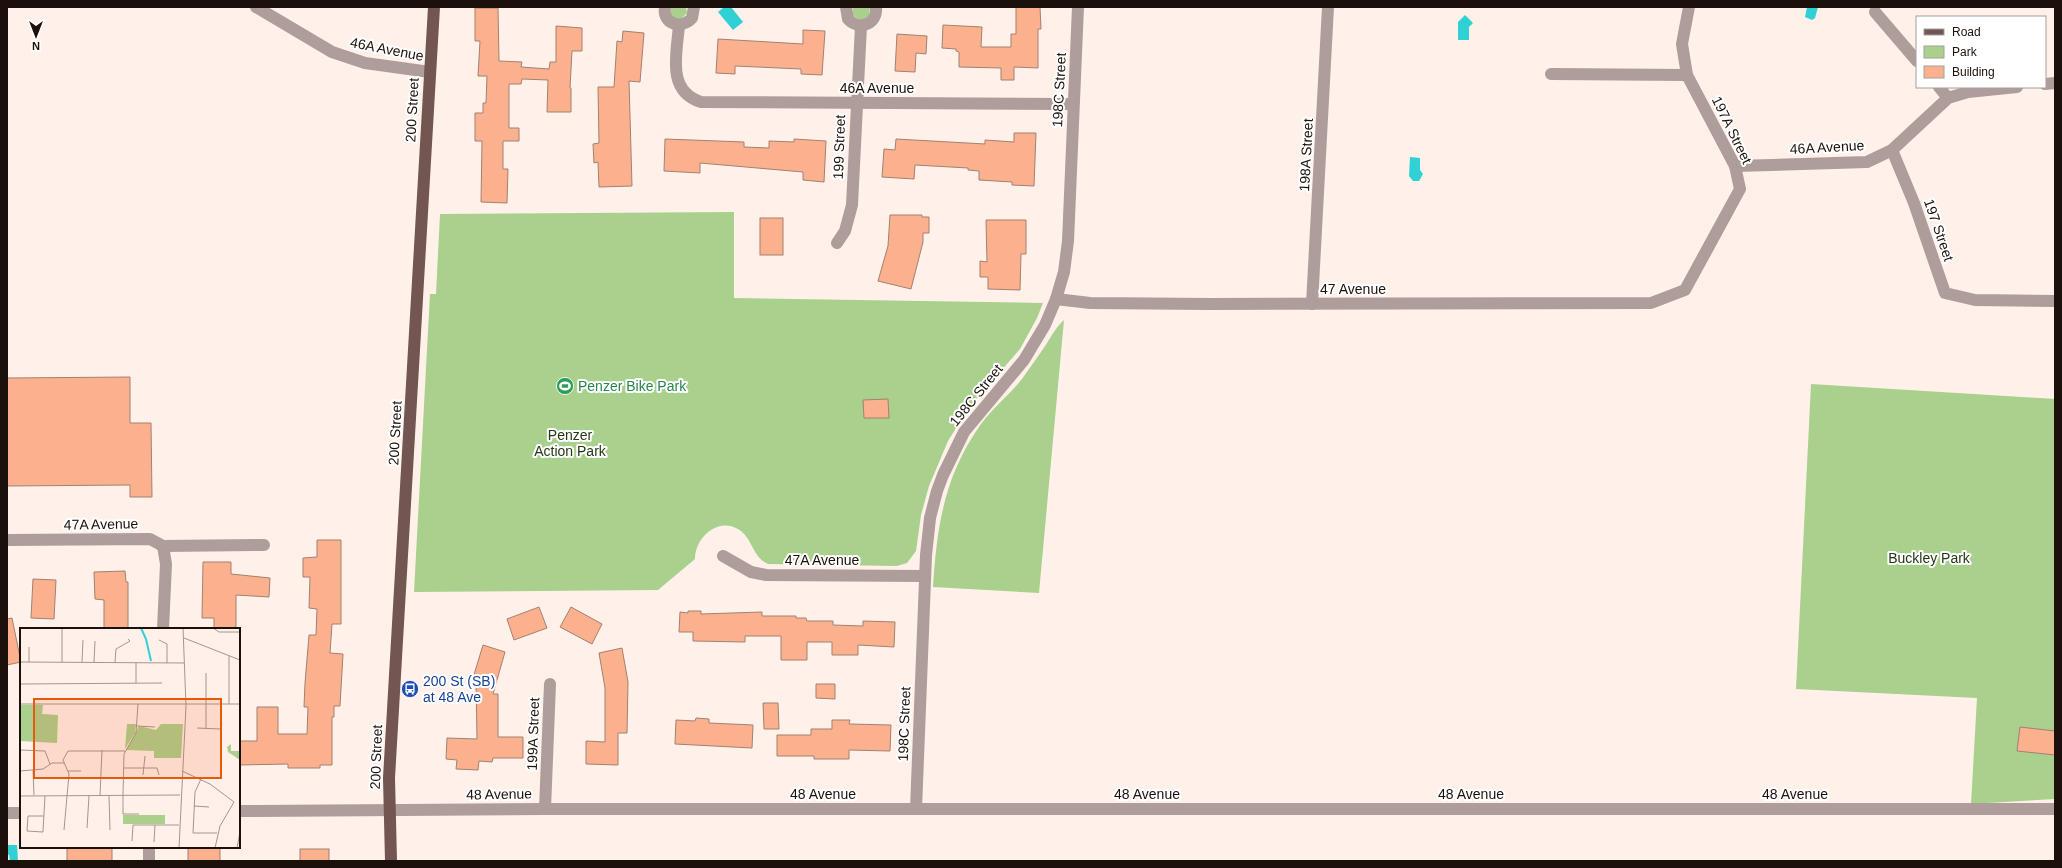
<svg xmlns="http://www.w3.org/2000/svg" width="2062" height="868" font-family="Helvetica,sans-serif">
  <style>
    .green { fill: #a9d08c }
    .water { fill: #30d1d5 }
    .building { fill: #fbb18d; stroke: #a28171 }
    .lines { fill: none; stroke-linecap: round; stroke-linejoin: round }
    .minor { stroke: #ae9d9a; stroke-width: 12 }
    .major { stroke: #735651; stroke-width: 12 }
    .labels { text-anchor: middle; stroke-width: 4; stroke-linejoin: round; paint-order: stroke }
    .street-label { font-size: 14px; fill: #1c100a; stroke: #fff }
    .leisure-label { font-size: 14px; fill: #27864d; stroke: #fff; text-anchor: start }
    .park-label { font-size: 14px; fill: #253815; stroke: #fff }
    .transit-label { font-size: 14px; fill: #164399; stroke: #fff; text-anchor: start }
    .inset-river { fill: none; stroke: #30d1d5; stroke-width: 2 }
    .inset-road { fill: none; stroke: #a49690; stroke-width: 1 }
    .view { fill: #e8590c; fill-opacity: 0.15; stroke: #e8590c; stroke-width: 2 }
    .inset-edge { fill: none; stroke: #1c100a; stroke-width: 2 }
  </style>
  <rect width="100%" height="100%" fill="#fff0e9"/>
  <g class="green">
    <path d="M 671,7 L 686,7 L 687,13 L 681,19 L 675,19 L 671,15 Z"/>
    <path d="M 853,7 L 870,7 L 869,16 C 863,20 858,21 853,15 Z"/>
    <path d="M 734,212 L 734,298 L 1043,303 L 1037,318 L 1020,349 L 968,409 L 948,441 L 929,486 L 921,515 L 916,551 L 907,563 L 897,566 L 768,564 C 752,557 753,538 738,529 C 717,517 695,538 695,559 L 658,590 L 414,592 L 430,294 L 436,294 L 440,214 Z"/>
    <path d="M 1064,320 L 1039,593 L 933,587 C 937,526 944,476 981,424 C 993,408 1009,395 1022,379 C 1028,370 1035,361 1041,352 C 1049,341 1054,329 1064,320 Z"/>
    <path d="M 1811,384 L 2055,399 L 2055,799 L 1971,804 L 1977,698 L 1796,689 Z"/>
  </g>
  <g class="water">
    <path d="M 724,7 L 731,7 L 743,22 L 733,30 L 718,12 Z"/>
    <path d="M 1807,7 L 1818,7 L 1815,18 L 1812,20 L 1805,17 Z"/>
    <path d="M 1465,15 L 1473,23 L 1469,27 L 1469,40 L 1458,40 L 1458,22 Z"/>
    <path d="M 1410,157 L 1420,158 L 1420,170 L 1423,174 L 1419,181 L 1413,181 L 1409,176 Z"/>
    <path d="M 7,845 L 17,845 L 18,861 L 10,861 L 9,855 L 7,854 Z"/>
  </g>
  <g class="building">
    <path d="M 1016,7 L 1040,7 L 1041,29 L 1038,29 L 1038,68 L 1014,67 L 1014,80 L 1001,80 L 1001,68 L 959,67 L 959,52 L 956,51 L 956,49 L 942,48 L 943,25 L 982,27 L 981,47 L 1011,47 L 1011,34 L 1016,34 Z"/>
    <path d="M 475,8 L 498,8 L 499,61 L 522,62 L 521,67 L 549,69 L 550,62 L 556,62 L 556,26 L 582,28 L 582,51 L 572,51 L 570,88 L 571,88 L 571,112 L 547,112 L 548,80 L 522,79 L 521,84 L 509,84 L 509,128 L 519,128 L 519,141 L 503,141 L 503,169 L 508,169 L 507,203 L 481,202 L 482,141 L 475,141 L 475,113 L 483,113 L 483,103 L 486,103 L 487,76 L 478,76 L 480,41 L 475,41 Z"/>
    <path d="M 803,30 L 825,31 L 822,75 L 801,74 L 801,69 L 735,66 L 735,74 L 716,73 L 718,39 L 803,44 Z"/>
    <path d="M 623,31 L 644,33 L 640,82 L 629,81 L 632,186 L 599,187 L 598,162 L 594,163 L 593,144 L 599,143 L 598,87 L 614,87 L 617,41 L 622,42 Z"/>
    <path d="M 897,34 L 927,36 L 926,54 L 916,53 L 915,72 L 895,71 Z"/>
    <path d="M 1014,133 L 1036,133 L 1034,186 L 1012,185 L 1012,182 L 979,180 L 979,171 L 968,170 L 968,168 L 915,165 L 914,179 L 882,177 L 884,149 L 895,150 L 896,139 L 985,144 L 985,140 L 1014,142 Z"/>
    <path d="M 665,139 L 744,142 L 744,147 L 769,148 L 769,141 L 794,142 L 794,139 L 826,141 L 824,182 L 803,180 L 803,172 L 700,163 L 700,173 L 664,171 Z"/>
    <path d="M 890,215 L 922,215 L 922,217 L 929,217 L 929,233 L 923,233 L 923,242 L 911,289 L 878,281 L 888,246 Z"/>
    <rect x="760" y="218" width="23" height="37"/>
    <path d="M 986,220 L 1026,220 L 1026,254 L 1021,254 L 1020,290 L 988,289 L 988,277 L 980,277 L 980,261 L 987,262 Z"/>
    <path d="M 130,377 L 130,423 L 151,423 L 152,497 L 130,497 L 130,485 L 7,486 L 7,378 Z"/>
    <path d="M 888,399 L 889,418 L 864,418 L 863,400 Z"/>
    <path d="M 317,540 L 341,540 L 341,624 L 332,624 L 330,653 L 343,654 L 340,706 L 334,706 L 334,717 L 332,717 L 332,765 L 320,765 L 320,768 L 288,768 L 288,764 L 239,765 L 239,741 L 257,741 L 257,707 L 278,707 L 278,734 L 307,734 L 308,707 L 304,707 L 305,683 L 309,635 L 316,635 L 317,609 L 309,608 L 310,577 L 303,577 L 303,558 L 317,557 Z"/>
    <path d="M 203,562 L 231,562 L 231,574 L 270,578 L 269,597 L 236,595 L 236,629 L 214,629 L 214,618 L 202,618 Z"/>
    <path d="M 125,571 L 126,582 L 128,582 L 128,629 L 104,629 L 104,600 L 95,599 L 94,572 Z"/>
    <path d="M 33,579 L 56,580 L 54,619 L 31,618 Z"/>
    <path d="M 539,607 L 547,628 L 514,640 L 507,619 Z"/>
    <path d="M 571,607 L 602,624 L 592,644 L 560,627 Z"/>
    <path d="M 688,611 L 701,611 L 701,614 L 762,612 L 762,616 L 796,616 L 796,618 L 806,618 L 807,621 L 833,621 L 833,625 L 863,626 L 863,621 L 895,622 L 894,647 L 858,645 L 858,655 L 832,655 L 832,642 L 807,642 L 807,660 L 781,660 L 781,636 L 745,636 L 745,642 L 693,641 L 693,632 L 679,632 L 680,612 L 688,613 Z"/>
    <path d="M 12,618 L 21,662 L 7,665 L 7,619 Z"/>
    <path d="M 483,645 L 505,652 L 493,694 L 498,694 L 498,737 L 523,737 L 523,758 L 493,758 L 492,762 L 479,761 L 478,770 L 456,769 L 457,760 L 446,759 L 447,738 L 477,739 L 476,679 L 473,678 Z"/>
    <path d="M 622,648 L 628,682 L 627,733 L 618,733 L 618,765 L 586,764 L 586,741 L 605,742 L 605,688 L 599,653 Z"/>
    <path d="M 816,684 L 835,684 L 835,699 L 816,698 Z"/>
    <path d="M 763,703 L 778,703 L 779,729 L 764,729 Z"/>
    <path d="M 696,718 L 709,719 L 709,723 L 753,725 L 752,748 L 675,744 L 676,720 L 695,721 Z"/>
    <path d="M 832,720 L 850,720 L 849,724 L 891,725 L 890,751 L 849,750 L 849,759 L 814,759 L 814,756 L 777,756 L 777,735 L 811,735 L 811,729 L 832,729 Z"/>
    <path d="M 2020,727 L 2055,731 L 2055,755 L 2017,751 Z"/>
    <rect x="67" y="847" width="45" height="14"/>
    <rect x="188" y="847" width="32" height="14"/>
    <rect x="300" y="849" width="29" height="12"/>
  </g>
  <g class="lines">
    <g class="minor">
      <path d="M 256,7 L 332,52 L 365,63 L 430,72"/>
      <path d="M 665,7 C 662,24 681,30 692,18 L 694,7"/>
      <path d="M 846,7 L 848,19 C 859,31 878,24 876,7"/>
      <path d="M 1875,12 L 1917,61"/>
      <path d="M 679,25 C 677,53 666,91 701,102 L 1073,104"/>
      <path d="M 1551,74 L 1687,75"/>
      <path d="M 2045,84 L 2055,83"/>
      <path d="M 1939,87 L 1948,98"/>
      <path d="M 1892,150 L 1914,203 L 1945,293 L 1975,300 L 2055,301"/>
      <path d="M 1735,166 L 1867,162 L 1892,150 L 1948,98 L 1968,92 L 2017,87"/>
      <path d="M 837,243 L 845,231 L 852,205 L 861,26"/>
      <path d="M 1056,299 L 1090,303 L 1211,304 L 1651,303 L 1685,290 L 1740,189 L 1735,166 L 1687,75 L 1682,44 L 1689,7"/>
      <path d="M 1312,304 L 1328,7"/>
      <path d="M 7,540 L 150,539 L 163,546 L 264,545"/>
      <path d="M 723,556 L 751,572 L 766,575 L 924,576"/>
      <path d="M 163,629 L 166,564 L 163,546"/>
      <path d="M 545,809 L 550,684"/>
      <path d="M 916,809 L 926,555 L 930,518 L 937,491 L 943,475 L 964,432 L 1024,360 L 1045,325 L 1056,299 L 1064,272 L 1068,241 L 1078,7"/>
      <path d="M 239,811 L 545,809 L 2055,809"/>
      <path d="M 7,813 L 21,813"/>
      <path d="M 149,847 L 149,861"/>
    </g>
    <path class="major" d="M 391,861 L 389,778 L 434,7"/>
  </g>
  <defs>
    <symbol id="stadium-disc" viewBox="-11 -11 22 22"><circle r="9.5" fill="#2e9e5b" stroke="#fff"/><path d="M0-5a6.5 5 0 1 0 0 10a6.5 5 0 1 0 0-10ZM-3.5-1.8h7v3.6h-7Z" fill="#fff"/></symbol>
    <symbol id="bus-disc" viewBox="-11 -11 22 22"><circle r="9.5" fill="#1a4fb4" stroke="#fff"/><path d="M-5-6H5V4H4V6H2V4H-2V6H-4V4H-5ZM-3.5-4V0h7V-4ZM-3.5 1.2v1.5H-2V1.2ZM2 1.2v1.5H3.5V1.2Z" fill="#fff"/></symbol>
  </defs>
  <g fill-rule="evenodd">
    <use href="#stadium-disc" x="555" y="376" width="20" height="20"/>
    <use href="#bus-disc" x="400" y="679" width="20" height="20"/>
  </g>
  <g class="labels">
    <g class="street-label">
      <text transform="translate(387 49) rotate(11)" y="5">46A Avenue</text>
      <text x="877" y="93">46A Avenue</text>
      <text transform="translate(1059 90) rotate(-87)" y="5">198C Street</text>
      <text transform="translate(412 110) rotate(-87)" y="5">200 Street</text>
      <text transform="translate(1732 130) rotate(64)" y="5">197A Street</text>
      <text transform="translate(839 147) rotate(-88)" y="5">199 Street</text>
      <text transform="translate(1827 147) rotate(-3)" y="5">46A Avenue</text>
      <text transform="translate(1306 155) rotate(-87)" y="5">198A Street</text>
      <text transform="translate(1939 230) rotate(71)" y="5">197 Street</text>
      <text x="1353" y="294">47 Avenue</text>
      <text transform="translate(976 395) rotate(-51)" y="5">198C Street</text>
      <text transform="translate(395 433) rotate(-87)" y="5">200 Street</text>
      <text transform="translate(101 524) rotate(-1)" y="5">47A Avenue</text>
      <text x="822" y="565">47A Avenue</text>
      <text transform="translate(904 724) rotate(-88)" y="5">198C Street</text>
      <text transform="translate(533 734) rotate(-88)" y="5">199A Street</text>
      <text transform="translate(376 757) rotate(-88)" y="5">200 Street</text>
      <text transform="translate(499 794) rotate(-1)" y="5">48 Avenue</text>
      <text x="823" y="799">48 Avenue</text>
      <text x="1147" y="799">48 Avenue</text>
      <text x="1471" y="799">48 Avenue</text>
      <text x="1795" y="799">48 Avenue</text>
    </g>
    <g class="leisure-label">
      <text x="578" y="391">Penzer Bike Park</text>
    </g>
    <g class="park-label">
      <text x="570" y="440">Penzer<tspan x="570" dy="16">Action Park</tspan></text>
      <text x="1929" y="563">Buckley Park</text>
    </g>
    <g class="transit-label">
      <text x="423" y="686">200 St (SB)<tspan x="423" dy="16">at 48 Ave</tspan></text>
    </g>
  </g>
  <g transform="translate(20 628)">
    <rect width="220" height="220" fill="#fff0e9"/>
    <path d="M 0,77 L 23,77 L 22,86 L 38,87 L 37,115 L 0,113 ZM 107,96 L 116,96 L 115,105 L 105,121 ZM 141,96 L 163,96 L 161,130 L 134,130 L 134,123 L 106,122 L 119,98 L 136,102 ZM 211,116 L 211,123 L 220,123 L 220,132 L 208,124 L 207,119 ZM 103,187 L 145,187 L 145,196 L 103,196 Z" fill="#a9d08c"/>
    <path class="inset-river" d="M 121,0 L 126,11 L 131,33"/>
    <path class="inset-road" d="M 193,0 L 199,4 L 220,4M 164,10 L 220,32M 139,12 L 147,16 L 147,35M 9,19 L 9,34M 0,34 L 164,35M 42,34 L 42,0M 62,34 L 63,12M 74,34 L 75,13M 95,34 L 96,21 L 110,13 L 108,11M 116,34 L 116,55M 0,56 L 142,55M 0,76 L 220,76M 118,76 L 116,105 L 104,126 L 103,166 L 103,186 L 119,186M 209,76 L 209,28M 117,98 L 135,99M 177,100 L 200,101 L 202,96M 186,100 L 186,45M 0,122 L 25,123 L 30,136M 104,140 L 137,140 L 139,147M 13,142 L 14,167M 0,143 L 23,141 L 32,135 L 44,135M 48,143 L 61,143M 162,143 L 190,156 L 214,174 L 200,198 L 195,220M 123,147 L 125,128M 181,151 L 175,164 L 173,205 L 197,205M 0,168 L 160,167M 80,168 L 82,122M 89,168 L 90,202M 174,178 L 189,179M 24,188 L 8,188 L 7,203 L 23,204 L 23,203 L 25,168M 67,200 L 69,168M 44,202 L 49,146 L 43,132 L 48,123 L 105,123M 112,213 L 113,197 L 159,197M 134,214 L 135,197M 159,220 L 166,78 L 163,0M 217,220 L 220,204"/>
    <path class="view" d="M 14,71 L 201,71 L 201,150 L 14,150 Z"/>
    <rect width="220" height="220" class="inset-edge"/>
  </g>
  <rect width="2062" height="868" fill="none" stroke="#1c100a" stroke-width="16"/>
  <rect x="1916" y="16" width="130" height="72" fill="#ffffff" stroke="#a49f9d"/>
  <rect x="1924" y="29" width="20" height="6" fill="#735651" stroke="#a49f9d"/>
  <text x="1952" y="36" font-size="12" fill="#1c100a">Road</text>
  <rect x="1924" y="46" width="20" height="12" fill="#a9d08c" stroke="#a49f9d"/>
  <text x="1952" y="56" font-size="12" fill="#1c100a">Park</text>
  <rect x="1924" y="66" width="20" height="12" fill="#fbb18d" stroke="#a49f9d"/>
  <text x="1952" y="76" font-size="12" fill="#1c100a">Building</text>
  <g transform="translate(36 36) rotate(180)" stroke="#ffffff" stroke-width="3" paint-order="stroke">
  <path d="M0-3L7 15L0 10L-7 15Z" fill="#1c100a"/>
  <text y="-6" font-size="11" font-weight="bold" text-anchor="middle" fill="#1c100a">N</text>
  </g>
</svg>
